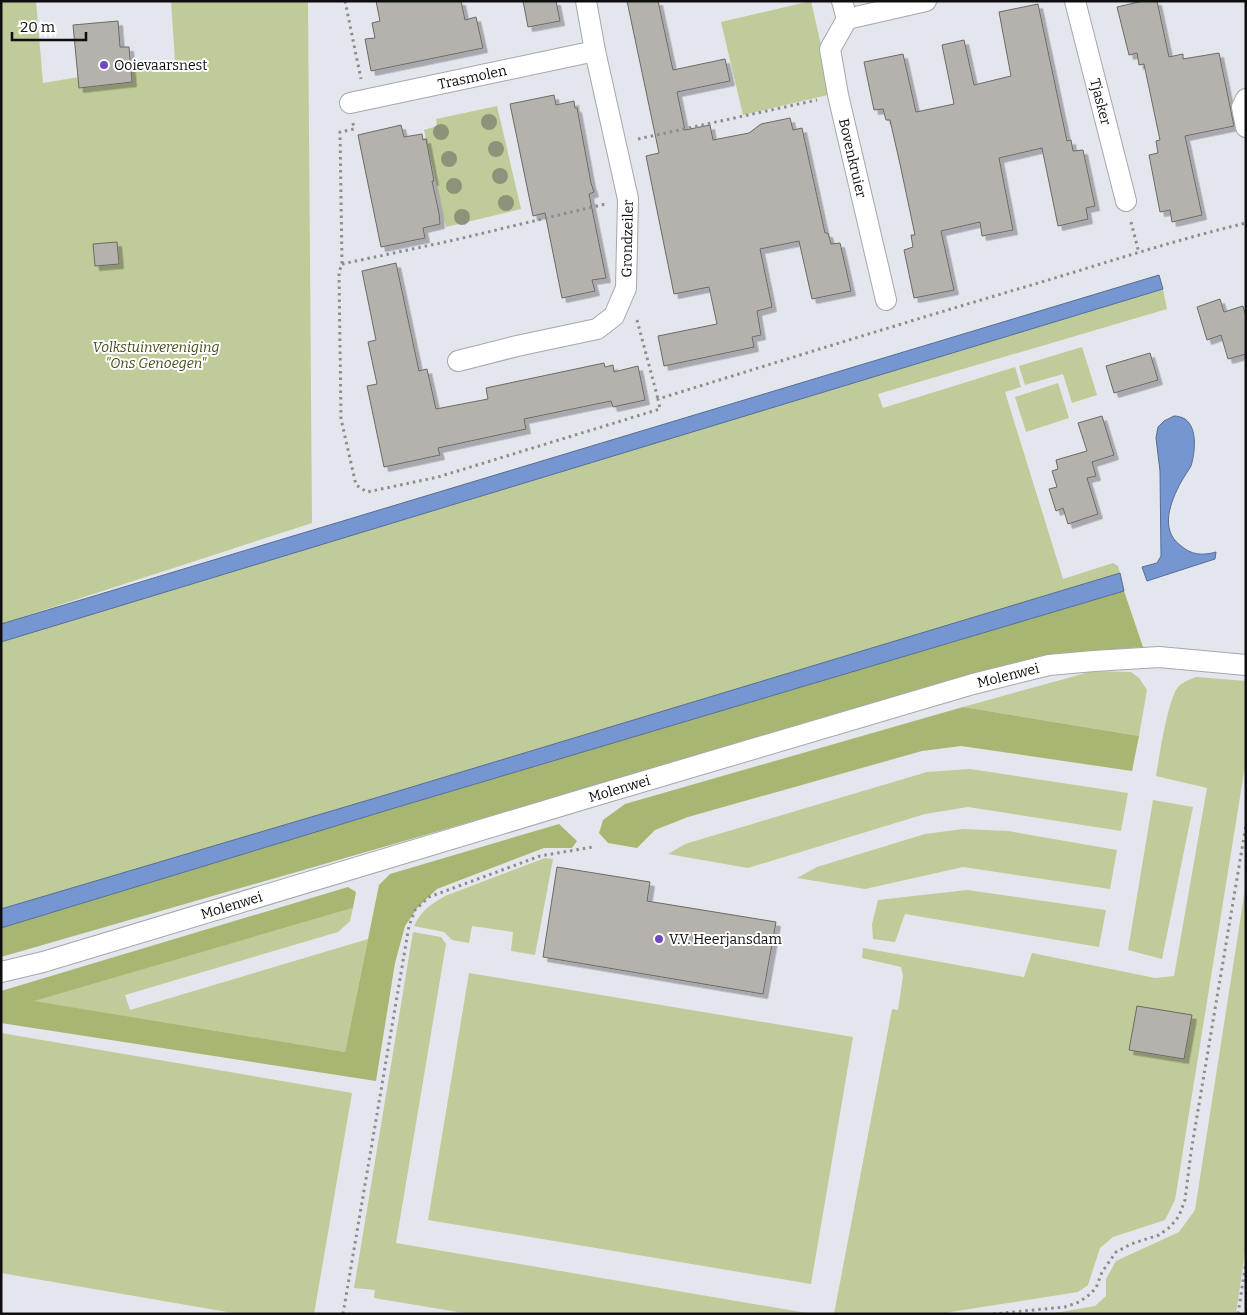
<svg xmlns="http://www.w3.org/2000/svg" width="1247" height="1315" font-family="Bitter,serif">
  <style>
    .green { fill: #bfcb99 }
    .forest { fill: #a7b771 }
    .water { fill: #7596d0; stroke: #566d96 }
    .building { fill: #b5b1ac; stroke: #6d6964; filter: url(#shadow) }
    .lines { fill: none; stroke-linecap: round; stroke-linejoin: round }
    .street-casing { stroke: #a6a7ae; stroke-width: 22 }
    .path { stroke: #8c8d92; stroke-width: 3; stroke-dasharray: 2.5 4; stroke-linecap: butt }
    .street { stroke: #fff; stroke-width: 20 }
    .tree { fill: #8d937a }
    .poi-dot { fill: #7049c2; stroke: #fff; stroke-width: 2 }
    .labels { text-anchor: middle; stroke-width: 4; stroke-linejoin: round; paint-order: stroke }
    .poi-label { font-size: 14px; fill: #0e0e10; stroke: #fff; text-anchor: start }
    .street-label { font-size: 14px; fill: #0e0e10; stroke: #fff }
    .park-label { font-size: 14px; font-style: italic; fill: #454f1c; stroke: #fff }
  </style>
  <defs>
    <filter id="shadow"><feDropShadow dx="4.5" dy="4.5" stdDeviation="0" flood-color="#0004"/></filter>
  </defs>
  <rect width="100%" height="100%" fill="#e4e6ed"/>
  <g class="green">
    <path d="M 1,1 L 36,1 L 43,83 L 175,61 L 171,1 L 308,1 L 312,523 L 1,624 Z"/>
    <path d="M 811,1 L 832,94 L 743,115 L 721,22 Z"/>
    <path d="M 497,106 L 521,209 L 446,227 L 424,130 L 437,126 L 436,119 Z"/>
    <path d="M 1163,289 L 1167,309 L 878,394 L 883,408 L 1015,367 L 1021,387 L 1005,392 L 1063,579 L 1113,563 L 1118,566 L 1120,573 L 382,796 L 1,909 L 1,642 Z"/>
    <path d="M 1082,347 L 1097,395 L 1072,403 L 1063,374 L 1025,385 L 1019,366 Z"/>
    <path d="M 1058,383 L 1069,418 L 1026,432 L 1015,397 Z"/>
    <path d="M 1093,671 L 1131,672 L 1139,678 L 1147,690 L 1139,736 L 963,707 Z"/>
    <path d="M 1196,677 L 1246,681 L 1246,760 L 1175,1200 L 1165,1220 L 1113,1237 L 1100,1248 L 1088,1285 L 1078,1292 L 950,1312 L 946,1314 L 834,1314 L 892,1009 L 898,1010 L 903,976 L 901,967 L 862,958 L 863,948 L 1024,977 L 1032,953 L 1155,978 L 1174,976 L 1207,788 L 1156,776 C 1159,759 1168,696 1179,686 C 1183,682 1191,679 1196,677 Z"/>
    <path d="M 970,769 L 1128,793 L 1121,831 L 968,807 L 925,814 L 748,868 L 668,854 L 685,844 L 927,772 Z"/>
    <path d="M 1153,800 L 1193,807 L 1162,959 L 1128,950 Z"/>
    <path d="M 963,829 L 1008,831 L 1117,850 L 1110,889 L 963,867 L 865,889 L 797,878 L 817,867 L 925,834 Z"/>
    <path d="M 545,858 L 553,859 L 535,955 L 511,951 L 513,932 L 472,926 L 469,943 L 452,940 L 444,932 L 414,926 C 422,910 430,905 445,896 Z"/>
    <path d="M 1246,883 L 1246,1245 L 1236,1314 L 1049,1314 L 1095,1306 L 1106,1296 L 1106,1279 L 1116,1261 L 1179,1232 L 1195,1210 Z"/>
    <path d="M 967,890 L 1106,910 L 1099,947 L 905,914 L 895,942 L 873,939 L 872,924 L 878,900 Z"/>
    <path d="M 353,908 L 350,921 L 338,932 L 125,995 L 130,1010 L 368,939 L 345,1052 L 32,1001 Z"/>
    <path d="M 413,932 L 441,937 L 446,944 L 396,1243 L 813,1314 L 513,1314 L 505,1313 L 505,1314 L 470,1314 L 374,1298 L 375,1290 L 354,1288 Z"/>
    <path d="M 469,973 L 853,1037 L 811,1284 L 428,1220 Z"/>
    <path d="M 1,1033 L 352,1093 L 314,1314 L 239,1314 L 1,1273 Z"/>
  </g>
  <g class="forest">
    <path d="M 1124,591 L 1143,647 L 1054,654 L 1,957 L 1,928 L 388,810 Z"/>
    <path d="M 963,707 L 1139,736 L 1132,771 L 961,746 L 922,751 L 688,817 L 655,830 L 637,848 L 608,843 L 599,833 L 603,820 L 625,804 Z"/>
    <path d="M 559,824 L 577,841 L 572,848 L 544,848 L 437,889 L 418,907 L 405,926 L 395,963 L 376,1081 L 1,1023 L 1,991 L 348,887 L 356,892 L 353,908 L 34,1001 L 345,1052 L 379,885 L 390,874 Z"/>
  </g>
  <g class="water">
    <path d="M 1159,275 L 1163,289 L 1,642 L 1,624 Z"/>
    <path d="M 1174,416 C 1177,416 1182,417 1185,419 C 1198,428 1195,453 1191,466 C 1188,471 1184,477 1181,482 C 1171,501 1159,529 1180,545 C 1191,555 1202,556 1216,552 L 1215,559 L 1147,581 L 1142,567 L 1157,563 L 1161,556 L 1160,471 L 1156,438 L 1158,427 L 1164,421 Z"/>
    <path d="M 1120,573 L 1124,591 L 388,810 L 1,928 L 1,909 L 382,796 Z"/>
  </g>
  <g class="building">
    <path d="M 376,1 L 461,1 L 465,20 L 476,17 L 483,48 L 371,71 L 365,39 L 375,38 L 372,23 L 380,21 Z"/>
    <path d="M 523,1 L 556,1 L 560,21 L 528,27 Z"/>
    <path d="M 627,1 L 658,1 L 673,70 L 725,59 L 730,81 L 677,92 L 685,130 L 710,125 L 713,140 L 749,133 L 761,124 L 790,118 L 793,130 L 802,128 L 825,233 L 828,233 L 831,244 L 840,243 L 851,291 L 812,299 L 799,241 L 760,249 L 772,307 L 757,311 L 761,335 L 752,337 L 754,347 L 664,366 L 658,336 L 717,324 L 709,287 L 674,294 L 646,156 L 659,153 Z"/>
    <path d="M 1143,1 L 1157,1 L 1169,57 L 1183,54 L 1183,59 L 1219,53 L 1234,126 L 1185,136 L 1202,215 L 1172,222 L 1170,210 L 1160,212 L 1149,155 L 1158,153 L 1156,141 L 1160,140 L 1144,64 L 1139,65 L 1137,53 L 1129,55 L 1117,7 Z"/>
    <path d="M 1038,4 L 1067,141 L 1071,140 L 1073,151 L 1083,150 L 1095,206 L 1086,208 L 1088,219 L 1058,226 L 1042,148 L 999,158 L 1013,230 L 982,236 L 980,222 L 941,231 L 954,290 L 914,298 L 904,250 L 913,247 L 911,235 L 915,235 L 900,164 L 890,120 L 886,120 L 883,109 L 874,110 L 864,62 L 903,54 L 916,112 L 954,104 L 942,45 L 964,40 L 974,85 L 1011,76 L 999,12 Z"/>
    <path d="M 118,21 L 120,47 L 129,47 L 132,82 L 79,88 L 73,25 Z"/>
    <path d="M 554,95 L 556,105 L 574,101 L 575,108 L 577,108 L 591,183 L 594,192 L 589,194 L 606,278 L 592,280 L 595,291 L 562,298 L 545,213 L 533,216 L 510,104 Z"/>
    <path d="M 401,125 L 404,137 L 422,134 L 423,140 L 426,139 L 434,181 L 432,181 L 439,213 L 440,224 L 423,228 L 425,238 L 381,247 L 358,135 Z"/>
    <path d="M 117,242 L 119,264 L 95,266 L 93,244 Z"/>
    <path d="M 396,263 L 419,371 L 427,369 L 436,409 L 488,399 L 486,388 L 604,363 L 605,367 L 613,365 L 614,372 L 638,366 L 645,400 L 613,407 L 611,401 L 524,419 L 526,429 L 438,448 L 440,455 L 384,467 L 367,386 L 377,384 L 368,342 L 376,340 L 362,271 Z"/>
    <path d="M 1220,299 L 1224,312 L 1243,306 L 1246,317 L 1246,354 L 1228,359 L 1221,335 L 1207,340 L 1197,307 Z"/>
    <path d="M 1150,353 L 1158,380 L 1114,393 L 1106,366 Z"/>
    <path d="M 1102,416 L 1114,455 L 1092,462 L 1096,476 L 1087,478 L 1098,514 L 1068,524 L 1063,508 L 1056,511 L 1049,489 L 1057,487 L 1052,471 L 1058,469 L 1056,460 L 1087,451 L 1078,423 Z"/>
    <path d="M 557,867 L 650,882 L 647,901 L 776,922 L 763,994 L 543,957 Z"/>
    <path d="M 1137,1006 L 1192,1015 L 1184,1059 L 1129,1050 Z"/>
  </g>
  <g class="lines">
    <defs>
      <g id="street">
        <path d="M 842,1 L 847,19"/>
        <path id="s1" d="M 1075,1 L 1126,201"/>
        <path id="s2" d="M 847,19 L 830,49 L 838,95 L 886,300"/>
        <path d="M 847,19 L 926,1"/>
        <path d="M 1246,99 L 1242,107 L 1246,127"/>
        <path id="s3" d="M 350,103 L 595,51"/>
        <path id="s4" d="M 458,361 L 517,346 L 597,329 L 614,316 L 626,288 L 628,199 L 595,51 L 586,1"/>
        <path id="s5" d="M 1,972 L 43,962 L 584,799 L 973,684 L 1049,665 L 1094,661 L 1159,657 L 1246,665"/>
      </g>
    </defs>
    <use href="#street" class="street-casing"/>
    <g class="path">
      <path d="M 345,1 L 361,79"/>
      <path d="M 353,123 L 354,129 L 340,132 L 342,264 L 339,272 L 341,419 L 356,485 L 367,492 L 438,477 L 660,409 L 658,399 C 784,360 909,321 1035,284 C 1105,263 1175,240 1246,223"/>
      <path d="M 638,139 L 817,100"/>
      <path d="M 1131,222 L 1139,253"/>
      <path d="M 342,264 L 450,241 L 605,204"/>
      <path d="M 637,320 L 658,399"/>
      <path d="M 343,1314 L 409,926 L 415,910 L 429,897 L 540,856 L 593,847"/>
      <path d="M 993,1314 L 1065,1307 L 1079,1302 L 1089,1295 L 1096,1288 L 1102,1272 L 1116,1252 L 1131,1244 L 1159,1235 L 1170,1227 L 1179,1216 L 1185,1200 L 1191,1152 L 1246,825"/>
      <path d="M 1238,1314 L 1246,1262"/>
    </g>
    <use href="#street" class="street"/>
  </g>
  <g class="tree">
    <circle cx="489" cy="122" r="8"/>
    <circle cx="441" cy="132" r="8"/>
    <circle cx="496" cy="149" r="8"/>
    <circle cx="449" cy="159" r="8"/>
    <circle cx="500" cy="176" r="8"/>
    <circle cx="454" cy="186" r="8"/>
    <circle cx="506" cy="203" r="8"/>
    <circle cx="462" cy="217" r="8"/>
  </g>
  <g class="poi-dot">
    <circle cx="104" cy="65" r="5"/>
    <circle cx="659" cy="939" r="5"/>
  </g>
  <g class="labels">
    <g class="poi-label">
      <text x="114" y="70">Ooievaarsnest</text>
      <text x="669" y="944">V.V. Heerjansdam</text>
    </g>
    <g class="street-label">
      <text dy="5" stroke="none"><textPath href="#s3" startOffset="125">Trasmolen</textPath></text>
      <text dy="5" stroke="none"><textPath href="#s1" startOffset="104">Tjasker</textPath></text>
      <text dy="5" stroke="none"><textPath href="#s2" startOffset="146">Bovenkruier</textPath></text>
      <text dy="5" stroke="none"><textPath href="#s4" startOffset="244">Grondzeiler</textPath></text>
      <text dy="5" stroke="none"><textPath href="#s5" startOffset="1050">Molenwei</textPath></text>
      <text dy="5" stroke="none"><textPath href="#s5" startOffset="645">Molenwei</textPath></text>
      <text dy="5" stroke="none"><textPath href="#s5" startOffset="240">Molenwei</textPath></text>
    </g>
    <g class="park-label">
      <text x="156" y="352">Volkstuinvereniging<tspan x="156" dy="16">"Ons Genoegen"</tspan></text>
    </g>
  </g>
  <rect width="1247" height="1315" fill="none" stroke="#0e0e10" stroke-width="5"/>
  <path d="M12 32v8h74v-8" fill="none" stroke="#0e0e10" stroke-width="2.5"/>
  <text x="20" y="32" font-size="15" fill="#0e0e10" stroke="#ffffff" stroke-width="4" paint-order="stroke">20 m</text>
</svg>
